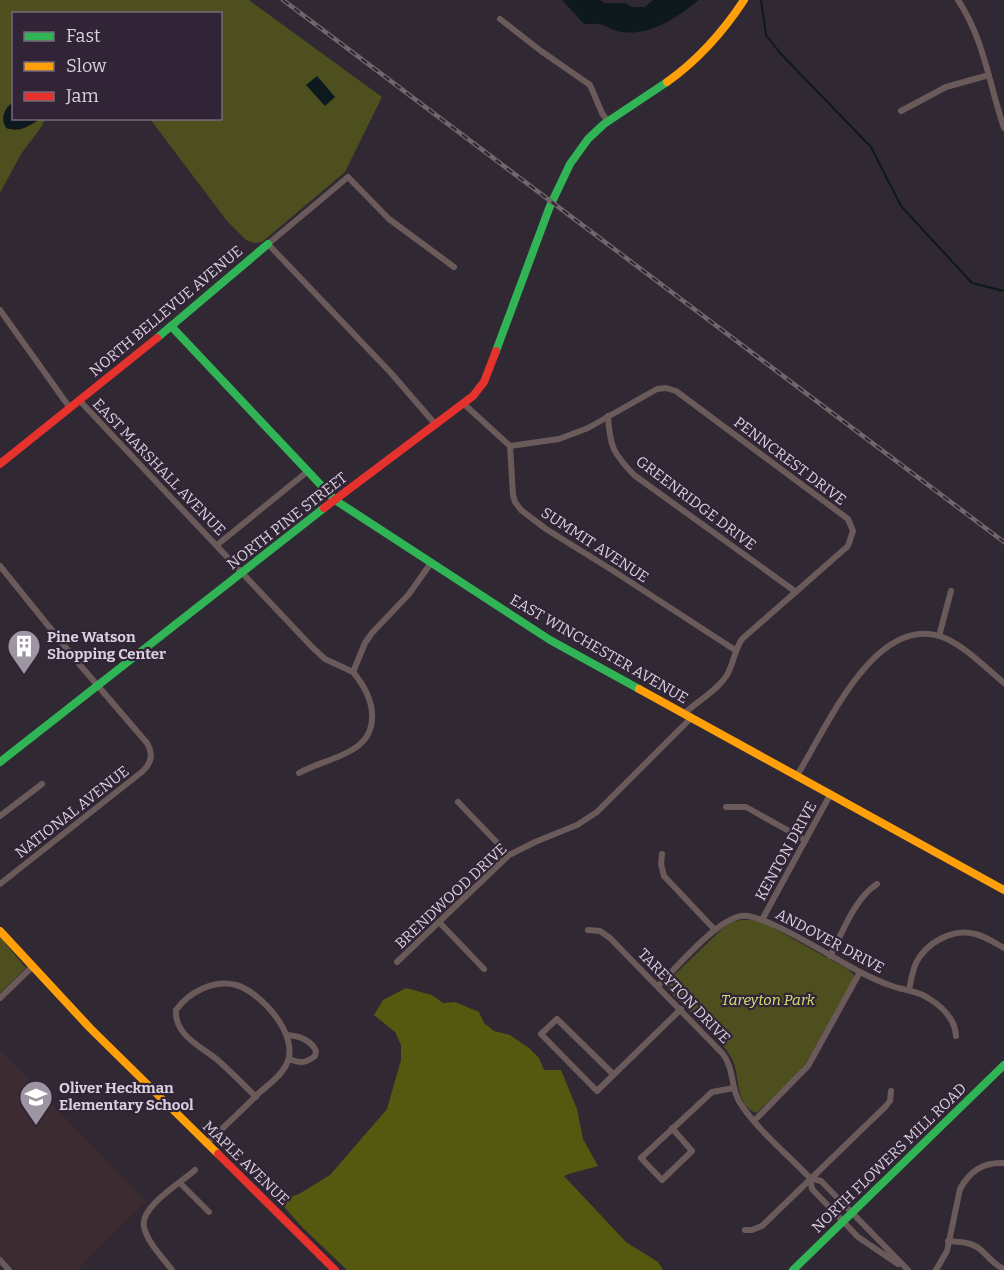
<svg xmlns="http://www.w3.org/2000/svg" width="1004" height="1270" font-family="Bitter,serif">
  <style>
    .education { fill: #3c2b30 }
    .green { fill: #4d4f1f }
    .forest { fill: #55580f }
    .water { fill: #0d191c }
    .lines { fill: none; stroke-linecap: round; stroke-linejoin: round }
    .stream { stroke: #0d191c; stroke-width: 2 }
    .street { stroke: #6b5a5a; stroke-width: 6 }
    .fast { stroke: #30b455; stroke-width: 8 }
    .slow { stroke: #ff9f0a; stroke-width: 8 }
    .jam { stroke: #e5322d; stroke-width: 8 }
    .rail-casing { stroke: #716669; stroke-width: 4.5 }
    .rail { stroke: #322437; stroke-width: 2; stroke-dasharray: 7; stroke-linecap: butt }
    .labels { text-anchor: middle; stroke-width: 4.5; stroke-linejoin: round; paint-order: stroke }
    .street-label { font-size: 15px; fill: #d9d0dd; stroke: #322437 }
    .poi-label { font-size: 15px; font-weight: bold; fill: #d9d0dd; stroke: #322437; text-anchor: start }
    .park-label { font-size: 15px; font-style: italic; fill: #d8e177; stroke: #322437 }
  </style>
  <rect width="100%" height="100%" fill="#302833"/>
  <path class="education" d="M 0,1050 L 146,1202 L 77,1270 L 15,1270 L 0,1254 Z"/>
  <g class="green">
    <path d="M 0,0 L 249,0 L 382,97 L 345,172 L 262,242 L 254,243 L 246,240 L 227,221 L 150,119 L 220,118 L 220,14 L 14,14 L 14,118 L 45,119 L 42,126 L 21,154 L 0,193 Z"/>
    <path d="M 740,920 L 752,920 L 763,922 L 849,970 L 854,975 L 854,978 L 806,1063 L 794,1078 L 756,1113 C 734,1104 741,1077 732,1059 C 723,1040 685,1007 668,990 L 667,982 L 722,929 L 730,923 Z"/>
    <path d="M 0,937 L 26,968 L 0,993 Z"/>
  </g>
  <path class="forest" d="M 406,988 L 432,995 L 443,1003 L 455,1002 L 479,1012 L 484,1023 L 494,1031 L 510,1035 L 529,1048 L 539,1058 L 544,1070 L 561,1070 L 577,1109 L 583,1139 L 598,1166 C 586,1170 575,1171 564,1176 L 626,1242 L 658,1262 L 663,1270 L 347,1270 L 302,1227 L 279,1201 L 299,1194 L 330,1175 L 387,1109 L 401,1060 L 401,1045 L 395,1032 L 374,1015 L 383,1000 Z"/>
  <g class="water">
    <path d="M 562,0 L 600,0 L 605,3 L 626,3 L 631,7 L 645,7 L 653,0 L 699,0 C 676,18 651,36 621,32 C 614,31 609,27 603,25 C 597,23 590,24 584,24 Z"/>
    <path d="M 317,76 L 335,97 L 325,106 L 306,85 Z"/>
    <path d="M 13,102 L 14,118 L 40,119 C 29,126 20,133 6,128 C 0,118 4,109 13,102 Z"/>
  </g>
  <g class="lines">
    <path class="stream" d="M 761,0 L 766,35 L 780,53 L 871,147 L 901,206 L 972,283 L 1004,291"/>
    <g class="street">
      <path d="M 958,0 C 984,39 989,84 1004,128"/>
      <path d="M 500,19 L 541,51 L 590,85 L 602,113 L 608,122"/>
      <path d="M 901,111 L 946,87 L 989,75"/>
      <path d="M 0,310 L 70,408"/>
      <path d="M 79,400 L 312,647 L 325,659 L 353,672"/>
      <path d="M 464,404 L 510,446 L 513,495 L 515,502 L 521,510 L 546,529 L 612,570 L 735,650"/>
      <path d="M 608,416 C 610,447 613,453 634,475 L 796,592"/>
      <path d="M 436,425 L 391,373 L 268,244 L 348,177 L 389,219 L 454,267"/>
      <path d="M 510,446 L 559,439 L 588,428 L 657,389 L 666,388 L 676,391 L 848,519 L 853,531 L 848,546 L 742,639 C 734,651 734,663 727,675 C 717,691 697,701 684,714"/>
      <path d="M 217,545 L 308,471"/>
      <path d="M 0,566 L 80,665 L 147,743 C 153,754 152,762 143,771 L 0,884"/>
      <path d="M 939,636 L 951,591"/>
      <path d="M 299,773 C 327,757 375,755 372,713 C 371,697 363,684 353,672 L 365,643 L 372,633 L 409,594 L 431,563"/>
      <path d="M 796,777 C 825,732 875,609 945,638 C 967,648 986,668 1004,683"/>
      <path d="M 458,802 L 509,855"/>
      <path d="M 726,807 L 746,807 L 805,840"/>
      <path d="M 0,816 L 42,784"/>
      <path d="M 662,854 L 661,864 L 664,876 L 715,930"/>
      <path d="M 763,918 L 830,795"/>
      <path d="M 439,922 L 484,969"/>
      <path d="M 588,930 L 600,931 L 610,938 L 723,1054 C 735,1070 730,1090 742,1106 C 760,1132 788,1155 810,1178 L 821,1181 L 908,1270"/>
      <path d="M 830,956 C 843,932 854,899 877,884"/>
      <path d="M 397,962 L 509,855 L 535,842 L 577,825 L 597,812 L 691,718"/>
      <path d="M 658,986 C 677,967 715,921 741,916 C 765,912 841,964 868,976 C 878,981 888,985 898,988 C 908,990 919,992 928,998 C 943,1007 955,1019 956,1036"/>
      <path d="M 909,990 C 911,981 912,972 916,963 C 926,943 952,928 975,934 C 985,936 995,943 1004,948"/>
      <path d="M 0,998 L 32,967"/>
      <path d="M 287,1035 C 299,1036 311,1040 316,1051 L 315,1056 C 305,1064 300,1063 289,1059"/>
      <path d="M 613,1074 L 557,1019 L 541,1034 L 597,1091 L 681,1009"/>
      <path d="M 754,1121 L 808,1066 L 860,972"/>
      <path d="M 672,1128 L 692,1151 L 662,1180 L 641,1158 L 712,1092 L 734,1088"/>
      <path d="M 206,1144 C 224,1127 242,1110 259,1093 C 269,1084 282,1075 287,1063 C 300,1036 261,992 236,985 C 214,979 189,992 176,1010 C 174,1037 205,1048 221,1063 C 233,1074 244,1085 256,1097"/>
      <path d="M 810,1178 L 812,1189 L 858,1237 L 898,1264"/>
      <path d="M 180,1183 L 209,1212"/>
      <path d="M 745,1230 L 752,1230 L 762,1226 L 886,1106 L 890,1101 L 891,1091"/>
      <path d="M 948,1241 C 960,1242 972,1242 981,1250 C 989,1257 994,1265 1004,1269"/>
      <path d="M 0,1260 L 9,1270"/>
      <path d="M 172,1270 C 163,1258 147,1242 144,1227 C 139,1207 182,1182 195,1170"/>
      <path d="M 936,1270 L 947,1251 L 960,1189 C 970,1171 983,1162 1004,1163"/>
    </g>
    <g class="fast">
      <path d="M 171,326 L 335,500 L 550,640 L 639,689"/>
      <path d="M 157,338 L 268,244"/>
      <path d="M 496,351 L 550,206 L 570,164 L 588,139 L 604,124 L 667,82"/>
      <path d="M 0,762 L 324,508"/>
      <path d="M 793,1270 L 1004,1065"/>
    </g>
    <g class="slow">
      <path d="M 667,82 C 698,60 723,32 744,0"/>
      <path d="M 639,689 L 1004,890"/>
      <path d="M 0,931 L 90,1028 L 218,1154"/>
    </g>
    <g class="jam">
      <path d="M 0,464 L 157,338"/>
      <path d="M 324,508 L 473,396 L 484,382 L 496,351"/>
      <path d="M 218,1154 L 335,1270"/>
    </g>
    <defs>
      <path id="rail" d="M 283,0 L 1004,542"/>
    </defs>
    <use href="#rail" class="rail-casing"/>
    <use href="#rail" class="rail"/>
  </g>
  <defs>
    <symbol id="building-pin" viewBox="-11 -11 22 30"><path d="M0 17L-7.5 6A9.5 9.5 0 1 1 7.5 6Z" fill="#9e95a2" stroke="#322437"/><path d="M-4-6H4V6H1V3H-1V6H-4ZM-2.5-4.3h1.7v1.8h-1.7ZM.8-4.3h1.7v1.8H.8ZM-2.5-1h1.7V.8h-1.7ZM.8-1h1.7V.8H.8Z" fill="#fff"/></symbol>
    <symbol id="school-pin" viewBox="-11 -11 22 30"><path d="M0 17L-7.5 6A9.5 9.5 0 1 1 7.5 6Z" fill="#9e95a2" stroke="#322437"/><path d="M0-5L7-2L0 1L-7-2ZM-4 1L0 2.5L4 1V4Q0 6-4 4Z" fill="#fff"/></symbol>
  </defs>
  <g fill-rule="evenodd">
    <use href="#building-pin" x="5" y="627" width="38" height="52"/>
    <use href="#school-pin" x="17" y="1078" width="38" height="52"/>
  </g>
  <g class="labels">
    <g class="street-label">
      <text transform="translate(166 311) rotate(-40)" y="5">NORTH BELLEVUE AVENUE</text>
      <text transform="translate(790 461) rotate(37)" y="5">PENNCREST DRIVE</text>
      <text transform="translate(159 467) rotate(46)" y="5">EAST MARSHALL AVENUE</text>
      <text transform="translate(696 503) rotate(37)" y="5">GREENRIDGE DRIVE</text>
      <text transform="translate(287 521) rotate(-38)" y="5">NORTH PINE STREET</text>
      <text transform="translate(595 545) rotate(33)" y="5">SUMMIT AVENUE</text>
      <text transform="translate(599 649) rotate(30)" y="5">EAST WINCHESTER AVENUE</text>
      <text transform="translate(72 812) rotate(-38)" y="5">NATIONAL AVENUE</text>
      <text transform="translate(786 851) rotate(-61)" y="5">KENTON DRIVE</text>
      <text transform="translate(451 896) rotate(-43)" y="5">BRENDWOOD DRIVE</text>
      <text transform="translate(830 941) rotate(28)" y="5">ANDOVER DRIVE</text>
      <text transform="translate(684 996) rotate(46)" y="5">TAREYTON DRIVE</text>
      <text transform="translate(889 1158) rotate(-44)" y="5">NORTH FLOWERS MILL ROAD</text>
      <text transform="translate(246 1163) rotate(44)" y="5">MAPLE AVENUE</text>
    </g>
    <g class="poi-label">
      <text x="47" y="642">Pine Watson<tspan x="47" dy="17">Shopping Center</tspan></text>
      <text x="59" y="1093">Oliver Heckman<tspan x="59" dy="17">Elementary School</tspan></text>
    </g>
    <g class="park-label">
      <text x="768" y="1005">Tareyton Park</text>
    </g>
  </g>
  <rect x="12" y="12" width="210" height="108" fill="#322437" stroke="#756979" stroke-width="1.5"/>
  <rect x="24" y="32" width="30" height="9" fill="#30b455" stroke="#756979" stroke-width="1.5"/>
  <text x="66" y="42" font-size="18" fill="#d9d0dd">Fast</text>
  <rect x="24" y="62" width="30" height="9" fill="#ff9f0a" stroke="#756979" stroke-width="1.5"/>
  <text x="66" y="72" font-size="18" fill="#d9d0dd">Slow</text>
  <rect x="24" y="92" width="30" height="9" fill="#e5322d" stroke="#756979" stroke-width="1.5"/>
  <text x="66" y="102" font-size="18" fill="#d9d0dd">Jam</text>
</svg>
